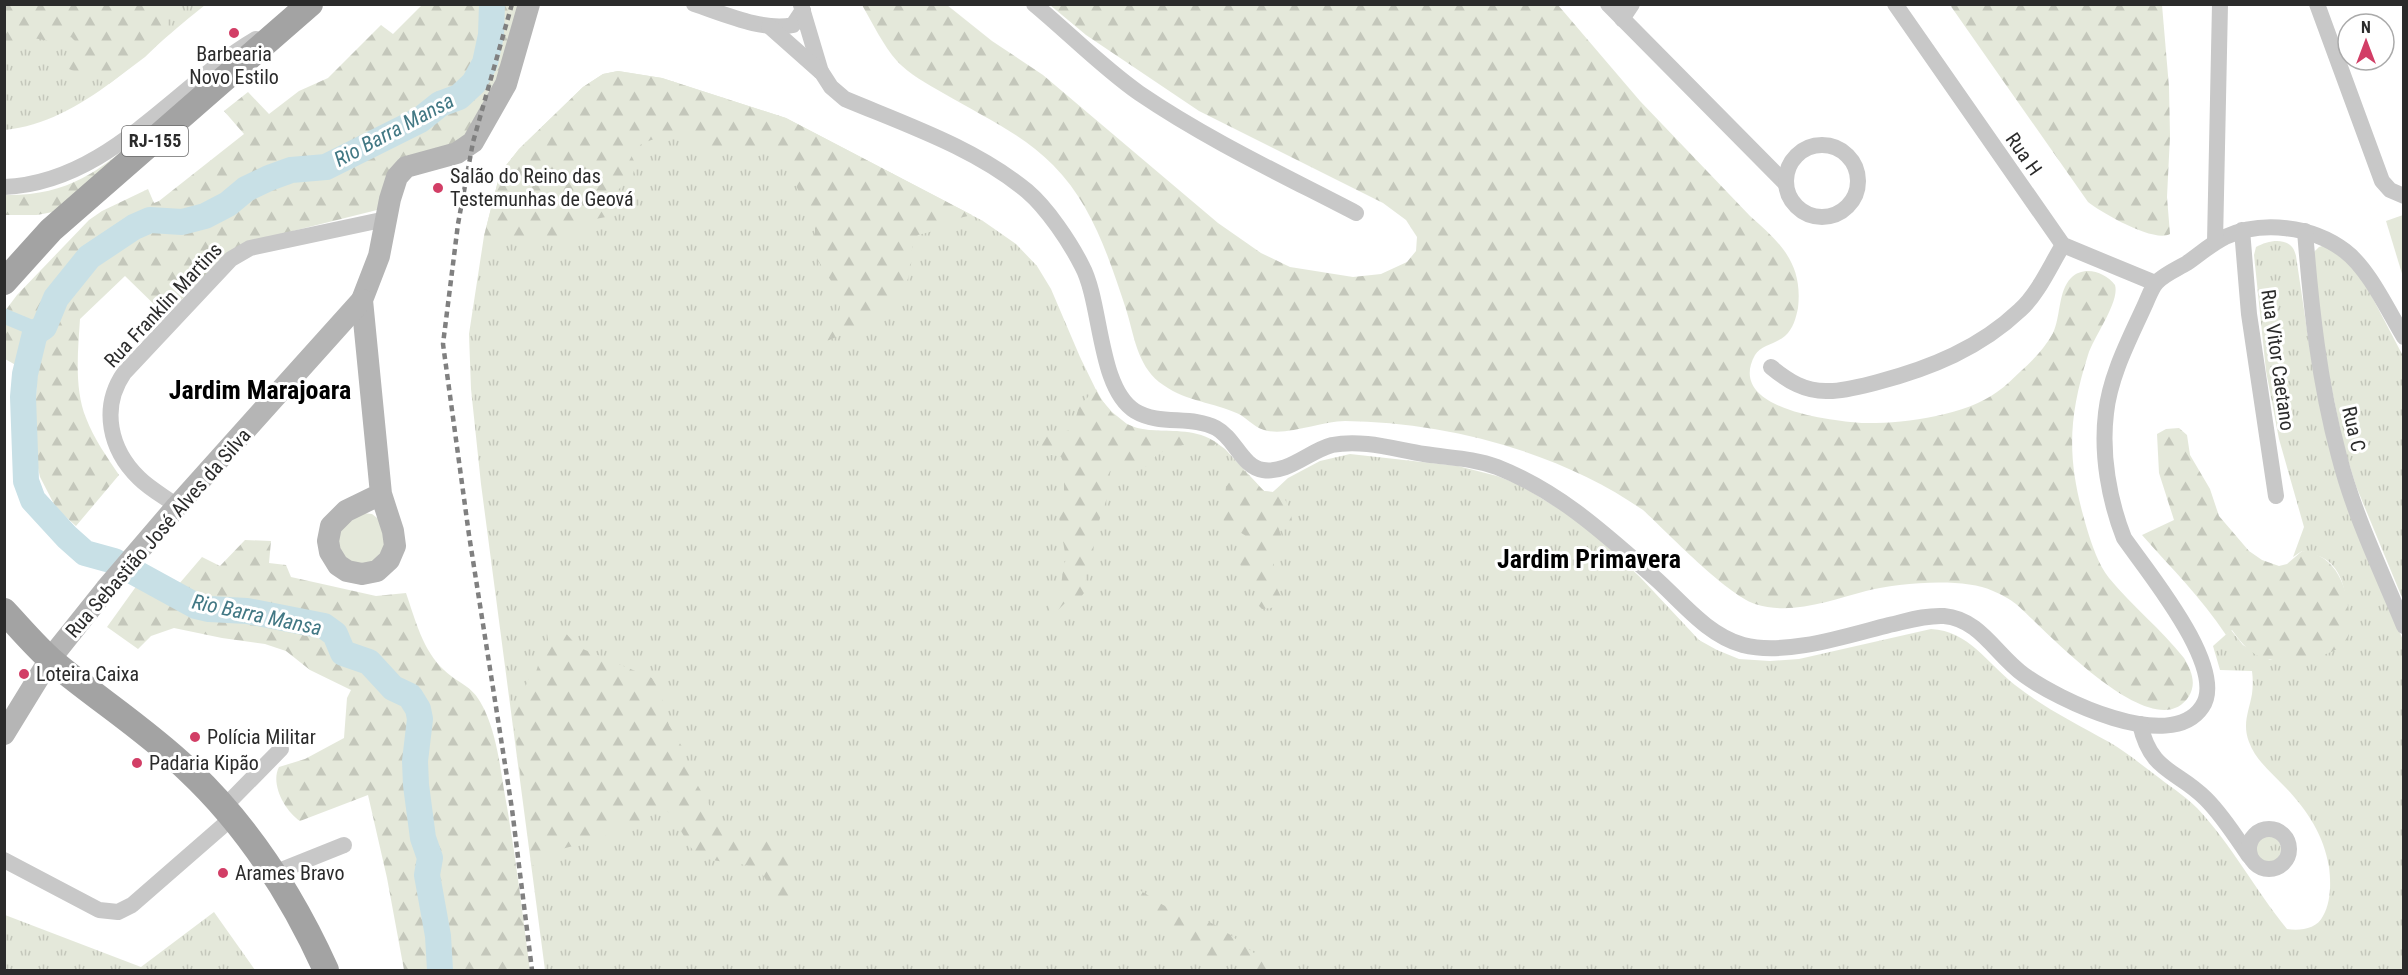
<svg xmlns="http://www.w3.org/2000/svg" width="2408" height="975" font-family="'Roboto Condensed',sans-serif">
  <style>
    .grass { fill: url(#grass-tufts) }
    .forest { fill: url(#forest-firs) }
    .green { fill: #e4e8da }
    .lines { fill: none; stroke-linecap: round; stroke-linejoin: round }
    .canal { stroke: #c8e0e6; stroke-width: 15 }
    .river { stroke: #c8e0e6; stroke-width: 26 }
    .street { stroke: #c8c8c8; stroke-width: 16 }
    .secondary { stroke: #b5b5b5; stroke-width: 22 }
    .primary { stroke: #a3a3a3; stroke-width: 26 }
    .rail { stroke: #808080; stroke-width: 4.5; stroke-dasharray: 6 4.5; stroke-linecap: butt }
    .poi-dot { fill: #d23e66; stroke: #fff; stroke-width: 2 }
    .labels { text-anchor: middle; stroke-width: 6; stroke-linejoin: round; paint-order: stroke }
    .shield { fill: #fff; stroke: #6b6b6b; stroke-width: 1.5 }
    .shield-label { font-size: 18px; font-weight: bold; fill: #2b2b2b }
    .poi-label { font-size: 20px; fill: #2b2b2b; stroke: #fff; text-anchor: start }
    .street-label { font-size: 20px; fill: #2b2b2b; stroke: #fff }
    .water-label { font-size: 21px; font-style: italic; fill: #427884; stroke: #fff }
    .district-label { font-size: 26px; font-weight: bold; fill: #000; stroke: #fff }
  </style>
  <defs>
    <pattern id="grass-tufts" width="24" height="20" patternUnits="userSpaceOnUse" patternTransform="scale(1.5)"><rect width="24" height="20" fill="#e4e8da"/><path d="M3 7l-1-3M5 7V3M7 7l1-3M15 17l-1-3M17 17v-4M19 17l1-3" fill="none" stroke="#c4c7bb"/></pattern>
    <pattern id="forest-firs" width="22" height="20" patternUnits="userSpaceOnUse" patternTransform="scale(1.5)"><rect width="22" height="20" fill="#e4e8da"/><path d="M5 1l3.5 6h-7zM16 11l3.5 6h-7z" fill="#c4c7bb"/></pattern>
  </defs>
  <rect width="100%" height="100%" fill="#fff"/>
  <g class="grass">
    <path d="M 4,5 L 205,5 C 146,51 83,122 5,130 Z"/>
    <path d="M 618,71 L 662,78 L 786,118 L 983,221 L 1016,244 L 1037,266 L 1051,289 L 1080,357 L 1100,398 L 1112,412 L 1127,424 L 1137,429 L 1190,434 L 1214,441 L 1225,449 L 1264,491 L 1273,492 L 1288,478 L 1320,461 L 1350,454 L 1458,466 L 1497,476 L 1520,485 L 1582,523 L 1640,577 L 1699,640 L 1717,650 L 1739,659 L 1770,661 L 1799,659 L 1931,629 C 1969,631 1987,663 2015,685 C 2044,708 2077,724 2109,742 C 2125,751 2139,763 2154,774 C 2168,785 2184,795 2197,808 C 2232,845 2255,890 2287,929 C 2300,931 2317,929 2323,916 C 2331,902 2331,883 2329,867 C 2324,836 2308,811 2286,788 C 2273,774 2256,761 2249,742 C 2242,724 2249,711 2252,694 C 2253,686 2253,679 2252,671 L 2220,670 L 2213,646 L 2231,630 L 2243,645 L 2270,660 L 2307,658 L 2349,626 C 2346,604 2347,573 2325,559 C 2319,555 2309,554 2302,551 L 2293,557 L 2304,527 L 2279,439 L 2266,371 L 2254,255 L 2256,247 C 2270,239 2292,236 2296,256 L 2310,350 L 2360,540 L 2403,640 L 2403,970 L 545,970 L 481,484 L 471,389 L 469,334 L 484,236 L 500,173 L 519,149 L 583,87 L 603,74 Z"/>
    <path d="M 2325,245 L 2358,270 L 2403,356 L 2403,600 L 2356,486 L 2343,444 L 2318,320 L 2314,252 L 2319,247 Z"/>
    <circle cx="2267" cy="849" r="14"/>
    <path d="M 214,912 L 255,970 L 5,970 L 5,915 L 141,967 Z"/>
  </g>
  <g class="forest">
    <path d="M 5,4 L 166,5 L 169,34 L 145,57 L 109,84 C 102,83 101,80 95,76 C 88,71 78,74 69,69 L 67,58 L 76,42 L 71,37 L 53,42 L 29,37 L 5,50 Z"/>
    <path d="M 422,5 L 488,5 C 488,25 484,52 472,70 C 446,108 365,145 321,159 C 301,165 280,168 260,175 C 237,184 222,205 198,213 C 178,219 157,216 136,222 C 117,228 95,240 82,255 C 77,261 74,268 69,273 C 63,280 56,285 50,292 C 32,314 26,341 21,368 L 5,359 L 5,311 L 17,295 L 89,220 L 102,211 L 148,189 L 154,203 L 159,201 L 244,134 L 224,111 L 248,92 L 269,114 L 299,91 L 328,78 L 381,25 L 393,34 Z"/>
    <path d="M 501,5 L 525,5 L 520,29 L 471,136 L 430,154 L 377,210 L 249,242 L 202,278 L 166,316 L 125,276 L 80,319 C 78,350 74,389 86,418 C 94,439 107,457 119,475 L 76,526 L 56,508 L 40,477 L 35,455 L 34,427 L 38,364 L 50,325 L 66,295 L 92,268 L 131,237 L 157,228 L 203,225 L 230,212 L 259,190 L 341,165 L 414,130 L 458,106 L 468,97 L 481,81 L 489,65 L 501,12 Z"/>
    <path d="M 862,5 L 947,5 L 992,41 L 1043,75 L 1218,223 L 1261,253 L 1290,267 L 1353,277 L 1381,274 L 1407,262 L 1416,251 L 1417,237 L 1406,220 L 1383,203 L 1199,111 L 1086,35 L 1050,5 L 1558,5 L 1640,101 L 1750,216 C 1781,243 1803,264 1798,308 C 1796,318 1793,329 1785,336 C 1776,344 1761,345 1755,355 C 1725,409 1831,421 1862,423 C 1901,424 1965,416 1997,392 C 2006,386 2013,378 2021,371 C 2033,360 2045,348 2053,333 C 2061,316 2058,291 2071,278 C 2084,265 2105,272 2115,285 C 2120,302 2094,336 2088,355 C 2067,421 2067,462 2087,529 C 2092,545 2098,564 2109,578 C 2132,606 2161,629 2184,658 C 2191,670 2197,683 2189,696 C 2155,751 2043,627 2016,604 C 2010,599 2000,594 1993,591 C 1963,577 1898,583 1866,591 C 1831,600 1791,616 1755,604 C 1725,593 1669,534 1643,510 C 1560,452 1446,422 1345,421 C 1320,421 1286,437 1264,430 C 1253,427 1246,416 1234,412 C 1207,401 1184,401 1159,382 C 1137,364 1134,335 1126,309 C 1109,258 1092,204 1053,165 C 1023,134 980,115 943,93 C 927,84 909,74 897,61 C 884,47 872,22 862,5 Z"/>
    <path d="M 1950,5 L 2162,5 L 2169,87 L 2170,136 L 2167,197 L 2170,234 C 2154,243 2102,213 2088,202 Z"/>
    <path d="M 618,71 L 662,78 L 786,118 L 972,215 L 951,220 L 937,230 L 918,235 C 909,246 913,259 910,271 C 901,312 862,326 827,341 L 839,315 L 841,296 L 818,261 L 815,250 L 815,225 L 812,216 L 795,184 L 786,160 L 776,149 C 766,149 759,156 749,156 C 742,156 738,150 732,149 C 726,149 719,153 713,152 C 706,151 705,143 699,140 C 684,131 638,137 631,155 L 635,163 L 633,175 L 617,191 L 610,214 L 606,217 L 590,220 L 572,238 L 565,242 L 536,239 L 516,241 L 484,236 L 500,173 L 519,149 L 583,87 L 603,74 Z"/>
    <path d="M 144,132 L 58,211 L 37,215 L 5,215 L 5,195 C 67,196 99,172 144,132 Z"/>
    <path d="M 1096,389 C 1128,456 1176,414 1217,443 C 1203,454 1199,444 1186,445 C 1179,445 1169,449 1162,452 C 1152,455 1153,467 1141,468 C 1129,469 1119,457 1110,467 L 1109,492 L 1095,533 L 1093,554 L 1086,572 L 1084,593 L 1081,597 L 1068,600 L 1056,612 L 1049,614 L 1050,603 L 1061,588 L 1063,568 L 1066,559 L 1059,517 L 1064,491 L 1064,464 L 1061,457 L 1057,455 L 1038,455 L 1036,452 L 1037,445 C 1047,430 1060,436 1073,428 L 1079,406 Z"/>
    <path d="M 2179,428 L 2187,435 L 2190,455 L 2210,489 L 2219,516 L 2249,551 L 2262,560 L 2279,566 L 2287,564 L 2302,551 C 2337,554 2349,590 2349,620 C 2349,625 2350,633 2348,638 C 2338,660 2276,666 2258,656 C 2247,650 2239,640 2232,630 L 2226,635 C 2201,597 2172,569 2142,535 L 2174,520 L 2159,473 L 2157,434 L 2166,429 Z"/>
    <path d="M 1240,467 L 1264,491 L 1273,492 L 1279,487 C 1284,497 1293,513 1292,525 L 1286,524 L 1278,518 L 1276,521 L 1281,535 L 1274,560 L 1274,582 L 1282,599 L 1278,607 L 1262,609 L 1258,605 L 1257,588 L 1253,582 L 1244,575 L 1238,558 L 1248,546 L 1246,536 L 1224,522 L 1222,516 L 1226,487 Z"/>
    <path d="M 245,540 L 271,541 L 269,563 L 286,565 L 291,577 L 376,596 L 406,593 C 415,619 423,651 444,670 C 462,687 473,684 485,711 C 496,735 500,764 504,790 C 515,850 522,910 530,970 L 447,970 L 446,942 L 438,915 L 432,883 L 436,852 L 429,839 L 431,819 L 424,762 L 425,718 L 424,706 L 417,693 L 410,685 L 392,681 L 369,654 L 354,649 L 344,634 L 335,627 L 297,615 L 275,611 L 210,604 L 173,591 L 202,557 L 220,566 Z"/>
    <path d="M 140,581 C 160,592 179,606 202,612 C 234,622 271,615 303,625 C 323,632 325,649 342,657 C 347,660 354,659 360,661 L 368,674 L 378,682 L 386,693 L 403,700 L 406,703 L 412,735 L 406,752 L 405,761 L 437,970 L 404,970 L 387,878 L 368,795 L 300,821 C 285,811 270,784 279,767 L 305,759 L 344,738 L 347,698 L 351,690 L 310,670 L 286,651 L 265,644 L 222,638 L 174,628 L 151,636 L 138,649 L 107,627 Z"/>
    <path d="M 557,628 L 563,630 L 578,647 L 652,678 L 660,691 L 669,725 L 684,750 L 691,774 L 724,830 L 730,836 C 741,838 754,834 764,838 C 786,845 802,887 791,907 L 784,908 L 774,902 C 769,894 769,880 761,873 C 746,858 713,867 695,852 C 685,843 675,814 666,811 C 652,807 643,819 636,828 L 613,825 L 610,832 L 603,838 L 558,850 L 532,866 L 512,709 L 519,704 L 528,680 L 536,672 L 541,656 L 549,647 L 547,632 L 550,629 Z"/>
    <path d="M 1136,888 C 1150,896 1165,908 1180,913 C 1192,917 1203,918 1215,925 C 1243,941 1256,961 1289,970 L 1255,970 L 1235,962 L 1204,957 L 1173,935 L 1144,903 Z"/>
  </g>
  <g class="green">
    <path d="M 2403,215 L 2404,215 L 2403,277 L 2386,221 Z"/>
    <path d="M 363,513 L 372,514 L 385,524 L 384,561 L 345,565 L 334,532 Z"/>
  </g>
  <g class="lines">
    <path class="canal" d="M 4,316 L 33,328"/>
    <path class="river" d="M 440,970 L 438,936 L 427,875 L 430,858 L 423,838 L 416,785 L 415,761 L 420,719 L 418,709 L 410,696 L 393,688 L 369,662 L 343,653 L 335,634 L 324,626 L 247,611 L 209,609 L 196,606 L 114,561 L 85,553 L 67,537 L 33,500 L 26,481 L 23,397 L 25,374 L 35,333 L 44,327 L 56,298 L 89,257 L 134,227 L 150,220 L 182,222 L 205,216 L 228,204 L 246,189 L 269,178 L 291,170 L 326,167 L 420,120 L 440,104 L 459,97 L 474,83 L 485,63 L 491,35 L 492,4"/>
    <g class="street">
      <path d="M 694,4 C 722,13 764,32 793,25 L 803,10"/>
      <path d="M 1034,4 C 1069,33 1102,67 1139,93 C 1208,140 1283,175 1356,213"/>
      <path d="M 1608,4 L 1786,184"/>
      <path d="M 1895,4 L 2063,245 L 2155,283"/>
      <path d="M 2317,4 L 2382,181 L 2390,190 L 2404,196"/>
      <path d="M 801,5 L 821,72"/>
      <path d="M 1622,19 L 1632,4"/>
      <path d="M 769,26 L 822,73 L 831,87 L 845,99 C 907,125 975,148 1027,191 C 1047,208 1070,242 1082,266 C 1102,303 1098,388 1135,411 C 1160,426 1191,415 1216,428 C 1235,438 1242,467 1263,470 C 1288,474 1309,451 1332,445 C 1362,439 1394,449 1424,454 C 1449,458 1473,458 1497,467 C 1560,492 1605,534 1655,578 C 1682,602 1707,635 1743,645 C 1786,656 1846,636 1889,625 C 1907,621 1925,615 1944,616 C 1980,619 1996,655 2024,675 C 2057,699 2170,755 2202,707 C 2229,669 2146,570 2124,538 C 2109,500 2101,454 2106,413 C 2110,376 2129,340 2144,307 C 2148,299 2151,288 2157,282 C 2165,274 2177,269 2187,263 C 2200,254 2211,244 2225,237 C 2262,220 2312,226 2345,251 C 2369,269 2388,311 2404,337"/>
      <circle cx="1822" cy="181" r="36"/>
      <path d="M 4,187 C 108,183 174,87 256,39"/>
      <path d="M 2242,230 L 2249,314 L 2276,496"/>
      <path d="M 2305,231 C 2311,307 2319,382 2339,456 C 2354,515 2381,570 2404,626"/>
      <path d="M 2215,242 L 2220,4"/>
      <path d="M 1771,367 C 1788,381 1805,392 1829,391 C 1845,391 1862,386 1878,382 C 1931,368 1980,348 2020,310 C 2038,294 2050,266 2063,245"/>
      <path d="M 177,506 C 165,497 150,489 139,478 C 110,450 100,408 124,373 L 231,259 L 250,248 L 386,219"/>
      <path d="M 2140,724 C 2151,773 2176,769 2206,799 C 2223,816 2236,837 2249,856"/>
      <path d="M 224,807 L 281,749"/>
      <circle cx="2269" cy="849" r="20"/>
      <path d="M 4,860 L 99,910 L 118,912 L 132,905 L 233,817"/>
      <path d="M 274,873 L 344,845"/>
    </g>
    <g class="secondary">
      <path d="M 381,494 L 346,511 L 331,526 L 328,541 L 330,552 L 338,565 L 347,571 L 362,574 L 377,571 L 389,560 L 395,546 L 393,531 L 381,494 L 362,300 L 379,256 L 390,199 L 397,177 L 406,167 L 457,153 L 473,142 L 506,84 L 529,4"/>
      <path d="M 4,734 L 50,659 L 106,589 L 177,506 L 362,300"/>
    </g>
    <g class="primary">
      <path d="M 4,282 L 51,230 L 310,4"/>
      <path d="M 4,611 C 20,628 35,646 52,661 C 96,698 145,729 187,769 C 248,826 292,895 326,970"/>
    </g>
    <path class="rail" d="M 512,4 L 473,142 L 458,224 L 443,344 L 469,535 L 512,809 L 532,970"/>
  </g>
  <g class="poi-dot">
    <circle cx="234" cy="33" r="6"/>
    <circle cx="438" cy="188" r="6"/>
    <circle cx="24" cy="674" r="6"/>
    <circle cx="195" cy="737" r="6"/>
    <circle cx="137" cy="763" r="6"/>
    <circle cx="223" cy="873" r="6"/>
  </g>
  <g class="labels">
    <rect class="shield" x="122" y="126" width="66" height="30" rx="4.5"/>
    <g class="shield-label">
      <text x="155" y="147">RJ-155</text>
    </g>
    <g class="poi-label">
      <text x="234" y="61" text-anchor="middle">Barbearia<tspan x="234" dy="23">Novo Estilo</tspan></text>
      <text x="450" y="183">Salão do Reino das<tspan x="450" dy="23">Testemunhas de Geová</tspan></text>
      <text x="36" y="681">Loteira Caixa</text>
      <text x="207" y="744">Polícia Militar</text>
      <text x="149" y="770">Padaria Kipão</text>
      <text x="235" y="880">Arames Bravo</text>
    </g>
    <g class="street-label">
      <text transform="translate(2024 154) rotate(55)" y="7">Rua H</text>
      <text transform="translate(163 305) rotate(-47)" y="7">Rua Franklin Martins</text>
      <text transform="translate(2278 360) rotate(82)" y="7">Rua Vitor Caetano</text>
      <text transform="translate(2354 429) rotate(77)" y="7">Rua C</text>
      <text transform="translate(158 533) rotate(-49)" y="7">Rua Sebastião José Alves da Silva</text>
    </g>
    <g class="water-label">
      <text transform="translate(394 130) rotate(-28)" y="7">Rio Barra Mansa</text>
      <text transform="translate(257 615) rotate(12)" y="7">Rio Barra Mansa</text>
    </g>
    <g class="district-label">
      <text x="260" y="399">Jardim Marajoara</text>
      <text x="1589" y="568">Jardim Primavera</text>
    </g>
  </g>
  <rect width="2408" height="975" fill="none" stroke="#2b2b2b" stroke-width="12"/>
  <g transform="translate(2366 42)"><circle r="28" fill="#ffffff" stroke="#aaaaaa" stroke-width="1.5"/>
  <path d="M0-4.5L10 22L0 15L-10 22Z" fill="#d23e66"/>
  <text y="-9" font-size="16" font-weight="bold" text-anchor="middle" fill="#2b2b2b">N</text>
  </g>
</svg>
